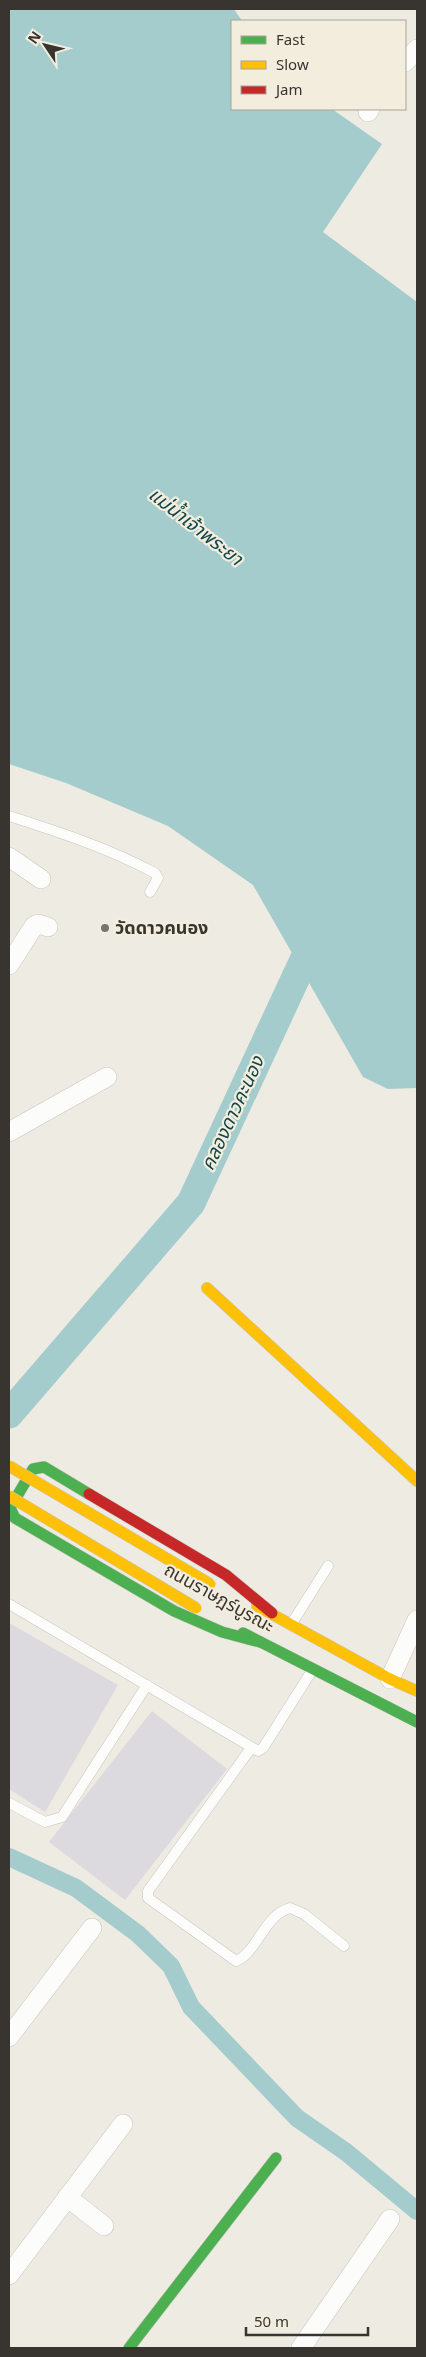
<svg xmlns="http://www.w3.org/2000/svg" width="426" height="2357" font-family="'Noto Sans','Noto Sans Thai',sans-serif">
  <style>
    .water { fill: #a4cccc }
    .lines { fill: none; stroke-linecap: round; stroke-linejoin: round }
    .canal { stroke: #a4cccc; stroke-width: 18 }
    .river { stroke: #a4cccc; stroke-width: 29 }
    .building { fill: #dcdadf }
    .lane-casing { stroke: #c8c5bf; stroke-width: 11 }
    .street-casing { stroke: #c8c5bf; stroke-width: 20 }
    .fast-casing { stroke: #c8c5bf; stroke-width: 12 }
    .slow-casing { stroke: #c8c5bf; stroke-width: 12 }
    .jam-casing { stroke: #c8c5bf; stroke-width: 12 }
    .lane { stroke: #fcfcfb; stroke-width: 10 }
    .street { stroke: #fcfcfb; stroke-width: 19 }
    .fast { stroke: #4caf50; stroke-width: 11 }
    .slow { stroke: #ffc107; stroke-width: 11 }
    .jam { stroke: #c62828; stroke-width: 11 }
    .slow-bridge-casing { stroke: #c8c5bf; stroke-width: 12; stroke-linecap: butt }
    .slow-bridge { stroke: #ffc107; stroke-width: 11 }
    .poi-dot { fill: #78756f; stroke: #f3edde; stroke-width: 2 }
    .labels { text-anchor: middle; stroke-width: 4.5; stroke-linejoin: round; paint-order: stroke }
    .poi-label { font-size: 18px; font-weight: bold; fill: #383530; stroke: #f3edde; text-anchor: start }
    .street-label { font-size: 18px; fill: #383530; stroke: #f3edde }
    .water-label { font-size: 19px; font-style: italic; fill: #11464a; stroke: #f3edde }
  </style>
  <rect width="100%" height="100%" fill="#eeebe3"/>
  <path class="water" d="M 9,9 L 234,9 L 242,21 L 232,21 L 232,109 L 332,109 L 382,144 L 323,232 L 417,302 L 417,1088 L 388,1089 L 363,1077 L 253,885 L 168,826 L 66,783 L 9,764 Z"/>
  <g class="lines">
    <path class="canal" d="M 9,1857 L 76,1888 L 138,1934 L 171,1966 L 191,2007 L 297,2118 L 346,2152 L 417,2211"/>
    <path class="river" d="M 9,1414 L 191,1203 L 317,932"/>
  </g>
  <g class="building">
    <path d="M 9,1623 L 118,1685 L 45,1812 L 9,1789 Z"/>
    <path d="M 152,1711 L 227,1769 L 125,1900 L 49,1842 Z"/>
  </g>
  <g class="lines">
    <defs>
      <g id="lane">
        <path d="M 9,816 C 59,832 108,848 155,873 L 158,878 L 150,892"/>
        <path d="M 9,1604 L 258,1751 L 263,1748 L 313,1669"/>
        <path d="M 292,1623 L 328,1566"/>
        <path d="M 251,1748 L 148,1891 L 148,1898 L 236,1961 C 257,1953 264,1915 290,1908 L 304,1914 L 344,1946"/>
        <path d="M 9,1803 L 45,1822 L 62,1817 L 147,1685"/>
      </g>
      <g id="street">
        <path d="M 405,62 L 417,49"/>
        <path d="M 368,112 L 370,109"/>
        <path d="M 9,857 L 41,879"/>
        <path d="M 9,965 L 34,926 L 38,924 L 48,927"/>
        <path d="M 9,1132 L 107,1077"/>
        <path d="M 390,1679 L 417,1620"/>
        <path d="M 9,2037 L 92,1928"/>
        <path d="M 67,2197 L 104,2226"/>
        <path d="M 9,2275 L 123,2124"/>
        <path d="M 301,2348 L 390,2219"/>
      </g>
      <g id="fast">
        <path d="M 89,1494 L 44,1467 L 33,1469 L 10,1508 L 15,1518 L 174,1611 L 222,1632 L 260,1642"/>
        <path d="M 243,1633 L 417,1722"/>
        <path d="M 129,2348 L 276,2158"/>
      </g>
      <g id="slow">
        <path d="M 207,1288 L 417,1481"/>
        <path d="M 257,1606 L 390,1679 L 417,1691"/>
      </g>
      <path id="jam" d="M 89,1494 L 226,1575 L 272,1613"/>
    </defs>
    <use href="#lane" class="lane-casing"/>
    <use href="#street" class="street-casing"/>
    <use href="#fast" class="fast-casing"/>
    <use href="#slow" class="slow-casing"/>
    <use href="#jam" class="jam-casing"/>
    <use href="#lane" class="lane"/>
    <use href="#street" class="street"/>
    <use href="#fast" class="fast"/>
    <use href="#slow" class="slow"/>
    <use href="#jam" class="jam"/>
    <defs>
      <g id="slow-bridge">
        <path d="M 9,1466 L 210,1584"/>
        <path d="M 9,1496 L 196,1608"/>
      </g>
    </defs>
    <use href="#slow-bridge" class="slow-bridge-casing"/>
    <use href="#slow-bridge" class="slow-bridge"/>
  </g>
  <circle class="poi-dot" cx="105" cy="928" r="5"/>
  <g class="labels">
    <g class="poi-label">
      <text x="115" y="934">วัดดาวคนอง</text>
    </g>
    <g class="street-label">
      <text transform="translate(219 1598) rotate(29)" y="6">ถนนราษฎร์บูรณะ</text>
    </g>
    <g class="water-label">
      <text transform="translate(196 526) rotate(38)" y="7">แม่น้ำเจ้าพระยา</text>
      <text transform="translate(232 1113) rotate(-65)" y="7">คลองดาวคะนอง</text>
    </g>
  </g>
  <rect width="426" height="2357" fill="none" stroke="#383530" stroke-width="20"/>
  <rect x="231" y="20" width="175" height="90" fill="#f3edde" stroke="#a8a398"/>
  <rect x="241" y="36" width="25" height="8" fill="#4caf50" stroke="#a8a398"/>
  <text x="276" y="45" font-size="15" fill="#383530">Fast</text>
  <rect x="241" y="61" width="25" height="8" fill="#ffc107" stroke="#a8a398"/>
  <text x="276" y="70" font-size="15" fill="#383530">Slow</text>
  <rect x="241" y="86" width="25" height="8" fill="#c62828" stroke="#a8a398"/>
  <text x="276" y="95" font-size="15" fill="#383530">Jam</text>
  <g transform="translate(45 45) rotate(305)" stroke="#f3edde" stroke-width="4" paint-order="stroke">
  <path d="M0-4L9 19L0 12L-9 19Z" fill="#383530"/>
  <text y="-8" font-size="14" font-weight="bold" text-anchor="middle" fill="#383530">N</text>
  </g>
  <path d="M246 2327v8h122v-8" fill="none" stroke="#383530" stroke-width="2.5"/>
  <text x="254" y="2327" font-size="15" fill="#383530" stroke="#f3edde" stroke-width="4" paint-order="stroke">50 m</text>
</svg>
